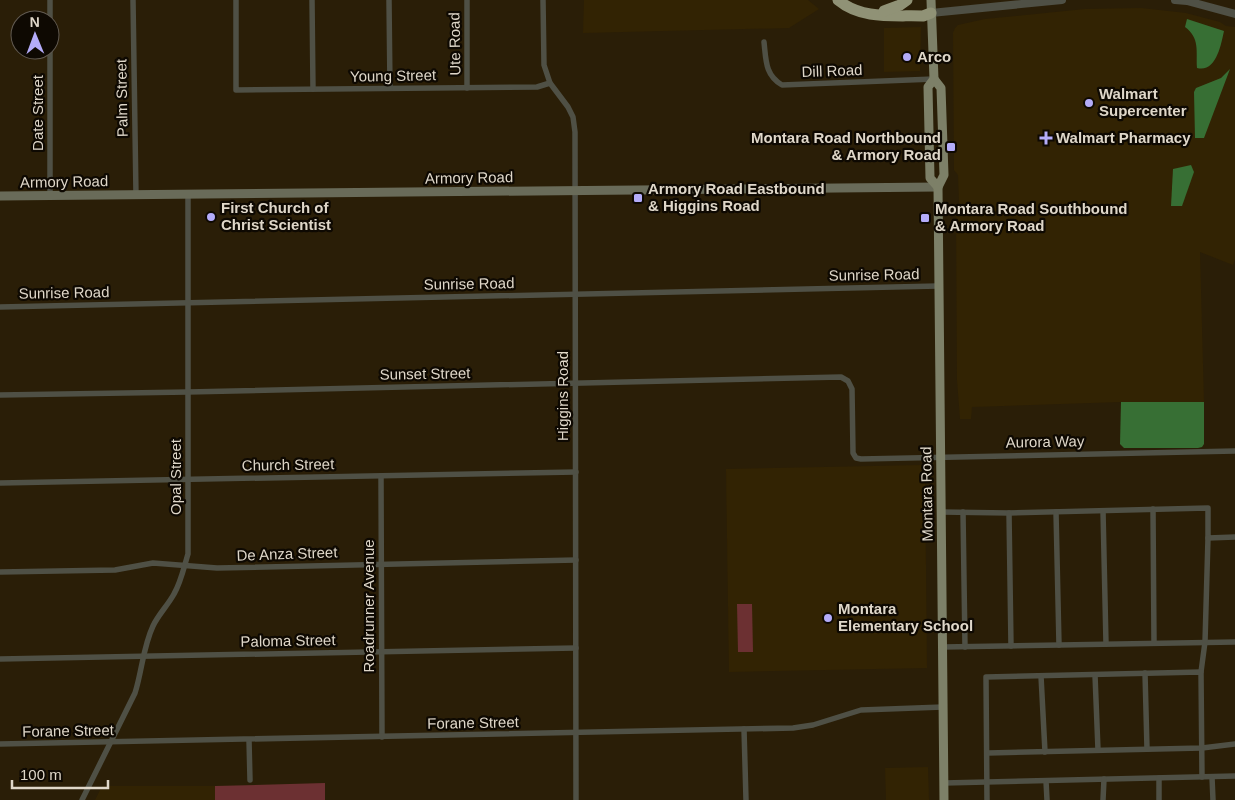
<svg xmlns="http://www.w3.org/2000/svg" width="1235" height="800" font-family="Helvetica,sans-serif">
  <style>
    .built { fill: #322303 }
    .green { fill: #6c3032 }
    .water { fill: #376f34 }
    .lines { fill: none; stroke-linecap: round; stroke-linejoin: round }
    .minor { stroke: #4f5045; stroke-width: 5.5 }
    .tertiary { stroke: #4f5045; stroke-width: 8 }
    .secondary { stroke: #696b59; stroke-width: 9 }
    .primary { stroke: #7d8068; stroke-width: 9 }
    .motorway { stroke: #909276; stroke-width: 11 }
    .poi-dot { fill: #b4acf9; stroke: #0e0902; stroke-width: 2 }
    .labels { text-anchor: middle; stroke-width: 4.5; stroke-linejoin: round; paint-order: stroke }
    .street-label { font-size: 15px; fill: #dfd7c9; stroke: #0e0902 }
    .poi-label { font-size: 15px; font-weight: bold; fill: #dfd7c9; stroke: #0e0902; text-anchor: start }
  </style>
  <rect width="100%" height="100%" fill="#2a1e07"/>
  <g class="built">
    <path d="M 584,0 L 808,0 L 819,9 L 789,28 L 583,33 Z"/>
    <path d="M 1141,8 L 1186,13 L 1220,22 L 1226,26 L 1235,27 L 1235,259 L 1233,265 L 1200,252 L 1204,402 L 1121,402 L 972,407 L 971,419 L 960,419 L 957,380 L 956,206 L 959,203 L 958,175 L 954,170 L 953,33 L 955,28 L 958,25 L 985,19 L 1085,9 Z"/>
    <path d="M 921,27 L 920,71 L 884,72 L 884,28 Z"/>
    <path d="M 923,465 L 925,467 L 927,668 L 729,672 L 726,469 Z"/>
    <path d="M 928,767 L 929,800 L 886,800 L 885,768 Z"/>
    <path d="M 102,786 L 215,786 L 215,800 L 95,800 Z"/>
  </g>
  <g class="green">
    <path d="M 737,604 L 752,604 L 753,652 L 738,652 Z"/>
    <path d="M 325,783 L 325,800 L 215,800 L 215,786 Z"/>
  </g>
  <g class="water">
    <path d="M 1187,19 L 1224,31 C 1221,45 1216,73 1197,68 C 1196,51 1200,38 1185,27 Z"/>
    <path d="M 1230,69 L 1204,138 L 1195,138 L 1194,92 L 1196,88 L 1221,78 Z"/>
    <path d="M 1191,165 L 1194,172 L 1182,206 L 1171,206 L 1173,169 Z"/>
    <path d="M 1121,402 L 1204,402 L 1204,444 L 1202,447 L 1198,448 L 1124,448 L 1120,444 Z"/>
  </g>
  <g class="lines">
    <g class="minor">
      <path d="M 133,0 L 136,195"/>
      <path d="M 236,0 L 236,90 L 537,87 L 550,83"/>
      <path d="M 312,0 L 313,89"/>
      <path d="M 389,0 L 390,88"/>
      <path d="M 467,0 L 467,88"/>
      <path d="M 543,0 L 544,65 L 550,83 L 568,107 L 573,117 L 575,132 L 576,800"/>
      <path d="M 764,42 C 766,60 765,75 782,85 L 934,79"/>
      <path d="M 50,196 L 50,0"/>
      <path d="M 0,307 L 938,286"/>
      <path d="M 0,395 L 188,392 L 841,377 L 848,381 L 852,389 L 853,453 L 856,458 L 861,459 L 1235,451"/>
      <path d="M 381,476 L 382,737"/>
      <path d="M 0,483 L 576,472"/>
      <path d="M 1153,509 L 1154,643"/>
      <path d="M 1103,511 L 1106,644"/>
      <path d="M 941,512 L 1009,513 L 1208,508 L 1208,538 L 1235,537"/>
      <path d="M 963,512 L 965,647"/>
      <path d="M 1056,512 L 1059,645"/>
      <path d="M 1009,513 L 1011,646"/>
      <path d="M 0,572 L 115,570 L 153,563 L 217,568 L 576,560"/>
      <path d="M 943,647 L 1235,642"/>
      <path d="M 0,659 L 576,648"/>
      <path d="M 1201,672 L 1205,642 L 1208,538"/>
      <path d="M 1145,673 L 1147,749"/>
      <path d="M 1095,675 L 1098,750"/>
      <path d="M 1041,676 L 1045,752"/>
      <path d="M 744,729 L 746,800"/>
      <path d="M 249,740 L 250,780"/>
      <path d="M 0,744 L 793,728 L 813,725 L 861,710 L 943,707"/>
      <path d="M 988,753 L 1202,748 L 1235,744"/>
      <path d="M 1212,777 L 1213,800"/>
      <path d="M 1046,781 L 1047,800"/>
      <path d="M 944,783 L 1235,776"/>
      <path d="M 82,800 L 135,693 C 142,671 143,647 153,626 C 158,615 168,605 174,594 C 181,582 184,567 188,554 L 188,195"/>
      <path d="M 987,800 L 986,677 L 1201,672 L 1202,777"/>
      <path d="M 1103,800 L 1104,779"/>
      <path d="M 1159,800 L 1159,778"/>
    </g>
    <g class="tertiary">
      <path d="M 1175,0 L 1187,1 L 1235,14"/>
      <path d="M 931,13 L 1062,0"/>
    </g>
    <path class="secondary" d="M 0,196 L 938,187"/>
    <g class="primary">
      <path d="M 931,0 L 934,79 L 928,87 L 930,178 L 938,187"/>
      <path d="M 934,79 L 941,88 L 944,175 L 938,187 L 944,800"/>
    </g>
    <g class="motorway">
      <path d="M 838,0 C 862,20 894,15 923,16 L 931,13"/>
      <path d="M 884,11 L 900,5 L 907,0"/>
    </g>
  </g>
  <g class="poi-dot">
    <circle cx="907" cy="57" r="5"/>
    <circle cx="1089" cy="103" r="5"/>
    <path d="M1043.5 130.5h5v5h5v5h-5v5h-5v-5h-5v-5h5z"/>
    <rect x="946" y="142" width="10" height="10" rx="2.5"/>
    <rect x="633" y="193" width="10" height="10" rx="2.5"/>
    <circle cx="211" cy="217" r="5"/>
    <rect x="920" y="213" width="10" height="10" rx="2.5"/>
    <circle cx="828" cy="618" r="5"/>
  </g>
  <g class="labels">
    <g class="street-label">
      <text transform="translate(455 44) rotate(-91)" y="5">Ute Road</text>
      <text transform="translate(832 71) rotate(-2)" y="5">Dill Road</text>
      <text transform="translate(393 76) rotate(-1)" y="5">Young Street</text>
      <text transform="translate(122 98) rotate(-91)" y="5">Palm Street</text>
      <text transform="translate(38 113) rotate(-90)" y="5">Date Street</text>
      <text transform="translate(469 178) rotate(-1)" y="5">Armory Road</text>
      <text transform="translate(64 182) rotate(-1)" y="5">Armory Road</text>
      <text transform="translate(874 275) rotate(-1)" y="5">Sunrise Road</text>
      <text transform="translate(469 284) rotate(-1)" y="5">Sunrise Road</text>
      <text transform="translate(64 293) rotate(-1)" y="5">Sunrise Road</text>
      <text transform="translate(425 374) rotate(-1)" y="5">Sunset Street</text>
      <text transform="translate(563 396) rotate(-90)" y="5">Higgins Road</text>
      <text transform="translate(1045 442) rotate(-1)" y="5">Aurora Way</text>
      <text transform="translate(288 465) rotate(-1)" y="5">Church Street</text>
      <text transform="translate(176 477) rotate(-90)" y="5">Opal Street</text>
      <text transform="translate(927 494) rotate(-91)" y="5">Montara Road</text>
      <text transform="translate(287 554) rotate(-2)" y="5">De Anza Street</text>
      <text transform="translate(369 606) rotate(-90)" y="5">Roadrunner Avenue</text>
      <text transform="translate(288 641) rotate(-1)" y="5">Paloma Street</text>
      <text transform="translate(473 723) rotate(-1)" y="5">Forane Street</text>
      <text transform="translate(68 731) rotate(-1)" y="5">Forane Street</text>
    </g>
    <g class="poi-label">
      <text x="917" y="62">Arco</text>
      <text x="1099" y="99">Walmart<tspan x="1099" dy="17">Supercenter</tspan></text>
      <text x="941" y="143" text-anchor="end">Montara Road Northbound<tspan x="941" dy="17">&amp; Armory Road</tspan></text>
      <text x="1056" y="143">Walmart Pharmacy</text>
      <text x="648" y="194">Armory Road Eastbound<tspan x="648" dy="17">&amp; Higgins Road</tspan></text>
      <text x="221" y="213">First Church of<tspan x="221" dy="17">Christ Scientist</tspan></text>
      <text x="935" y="214">Montara Road Southbound<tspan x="935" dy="17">&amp; Armory Road</tspan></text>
      <text x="838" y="614">Montara<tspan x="838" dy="17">Elementary School</tspan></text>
    </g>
  </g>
  <g transform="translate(35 35) rotate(359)"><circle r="24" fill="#0e0902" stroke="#625b52"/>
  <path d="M0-4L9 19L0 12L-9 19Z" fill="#b4acf9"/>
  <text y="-8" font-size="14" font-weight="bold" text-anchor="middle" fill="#dfd7c9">N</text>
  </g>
  <path d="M12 780v8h96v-8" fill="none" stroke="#dfd7c9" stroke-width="2.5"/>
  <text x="20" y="780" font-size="15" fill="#dfd7c9" stroke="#0e0902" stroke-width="4" paint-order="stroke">100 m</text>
</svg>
